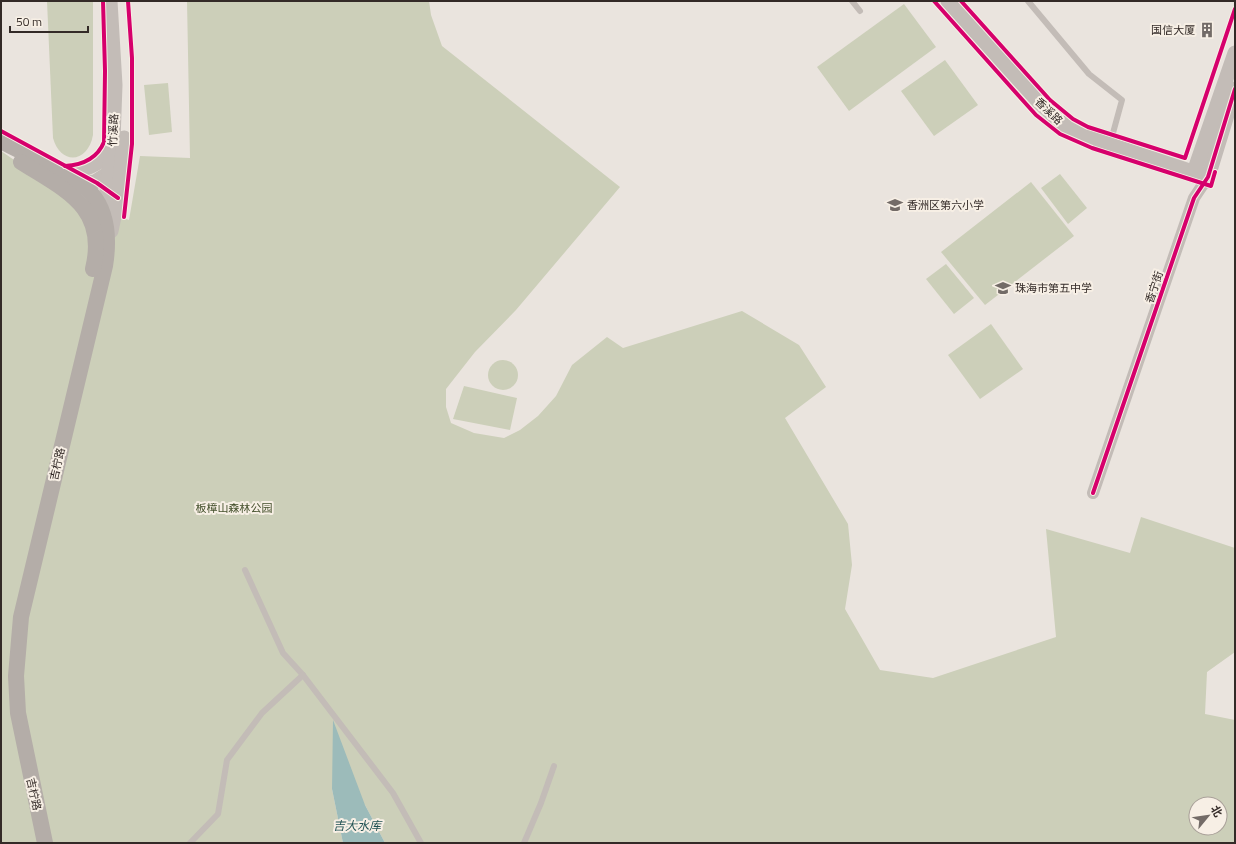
<svg xmlns="http://www.w3.org/2000/svg" width="1236" height="844" font-family="'Titillium Web','Noto Sans SC',sans-serif">
  <style>
    .green { fill: #cccfb9; fill-rule: evenodd }
    .water { fill: #9cbbba }
    .lines { fill: none; stroke-linecap: round; stroke-linejoin: round }
    .service { stroke: #c3bcb7; stroke-width: 6 }
    .minor { stroke: #c3bcb7; stroke-width: 12 }
    .tertiary { stroke: #c3bcb7; stroke-width: 15 }
    .secondary { stroke: #b4ada8; stroke-width: 16 }
    .cycleway-casing { stroke: #f7efe5; stroke-width: 6 }
    .cycleway { stroke: #d6006c; stroke-width: 4 }
    .labels { text-anchor: middle; stroke-width: 4; stroke-linejoin: round; paint-order: stroke }
    .poi-label { font-size: 11px; fill: #332a27; stroke: #f7efe5; text-anchor: start }
    .street-label { font-size: 11px; fill: #332a27; stroke: #f7efe5 }
    .park-label { font-size: 11px; fill: #44502c; stroke: #f7efe5 }
    .water-label { font-size: 12px; font-style: italic; fill: #1f5052; stroke: #f7efe5 }
  </style>
  <rect width="100%" height="100%" fill="#eae4de"/>
  <g class="green">
    <path d="M 47,1 L 93,1 L 93,135 C 88,163 61,166 53,138 Z"/>
    <path d="M 187,1 L 429,1 L 431,15 L 442,46 L 620,187 L 516,310 L 475,352 L 446,389 L 446,407 L 451,423 L 474,433 L 504,438 L 520,430 L 538,416 L 556,396 L 572,365 L 607,337 L 623,348 L 742,311 L 799,345 L 826,387 L 785,418 L 848,524 L 852,565 L 845,609 L 880,670 L 933,678 L 1056,637 L 1046,529 L 1130,553 L 1141,517 L 1235,548 L 1235,652 L 1207,672 L 1205,714 L 1235,720 L 1235,843 L 385,843 L 365,805 L 332,789 L 343,843 L 1,843 L 1,151 L 71,199 L 129,220 L 140,156 L 190,158 ZM 1196,804 L 1220,804 L 1220,828 L 1196,828 Z"/>
    <path d="M 904,4 L 936,47 L 849,111 L 817,67 Z"/>
    <path d="M 945,60 L 978,105 L 934,136 L 901,91 Z"/>
    <path d="M 168,83 L 172,132 L 149,135 L 144,85 Z"/>
    <path d="M 1060,174 L 1087,208 L 1068,224 L 1041,188 Z"/>
    <path d="M 1031,182 L 1074,236 L 985,305 L 941,252 Z"/>
    <path d="M 946,264 L 974,298 L 954,314 L 926,279 Z"/>
    <path d="M 991,324 L 1023,369 L 980,399 L 948,355 Z"/>
    <circle cx="503" cy="375" r="15"/>
    <path d="M 464,386 L 517,398 L 510,430 L 453,419 Z"/>
  </g>
  <path class="water" d="M 333,720 L 365,805 L 385,843 L 343,843 L 332,789 Z"/>
  <g class="lines">
    <g class="service">
      <path d="M 852,1 L 860,11"/>
      <path d="M 1028,1 L 1089,74 L 1122,100 L 1110,144"/>
      <path d="M 245,570 L 283,653 L 303,675"/>
      <path d="M 190,843 L 218,814 L 227,760 L 262,713 L 303,675 L 393,793 L 421,843"/>
      <path d="M 524,843 L 541,803 L 554,766"/>
    </g>
    <path class="minor" d="M 1093,493 L 1194,198 L 1208,177"/>
    <g class="tertiary">
      <path d="M 948,1 L 1039,102 L 1065,126 L 1102,142 L 1208,177 L 1235,89"/>
      <path d="M 60,171 C 81,172 103,166 112,145"/>
      <path d="M 1194,172 L 1235,53"/>
      <path d="M 71,185 L 95,182 L 115,169"/>
      <path d="M 103,223 L 113,140 L 115,85 L 110,1"/>
      <path d="M 111,231 L 119,193 L 124,138"/>
    </g>
    <g class="secondary">
      <path d="M 1,141 C 62,175 119,179 105,266 L 21,617 L 16,676 L 18,713 L 45,843"/>
      <path d="M 21,162 C 65,190 108,207 93,269"/>
    </g>
    <defs>
      <g id="cycleway">
        <path d="M 934,1 L 1036,115 L 1060,134 L 1092,148 L 1211,186 L 1215,172"/>
        <path d="M 961,1 L 1050,100 L 1073,119 L 1088,127 L 1185,158 L 1235,9"/>
        <path d="M 1,131 L 97,183 L 118,198"/>
        <path d="M 65,166 C 82,165 97,159 104,142 L 105,71 L 103,1"/>
        <path d="M 124,217 L 132,144 L 132,58 L 128,1"/>
        <path d="M 1093,493 L 1194,198 L 1208,177 L 1235,89"/>
      </g>
    </defs>
    <use href="#cycleway" class="cycleway-casing"/>
    <use href="#cycleway" class="cycleway"/>
  </g>
  <defs>
    <symbol id="building-bare" viewBox="-9 -9 18 18"><path d="M-4-6H4V6H1V3H-1V6H-4ZM-2.5-4.3h1.7v1.8h-1.7ZM.8-4.3h1.7v1.8H.8ZM-2.5-1h1.7V.8h-1.7ZM.8-1h1.7V.8H.8Z" fill="#736b67" stroke="#f7efe5" stroke-width="2.5" paint-order="stroke"/></symbol>
    <symbol id="school-bare" viewBox="-9 -9 18 18"><path d="M0-5L7-2L0 1L-7-2ZM-4 1L0 2.5L4 1V4Q0 6-4 4Z" fill="#736b67" stroke="#f7efe5" stroke-width="2.5" paint-order="stroke"/></symbol>
  </defs>
  <g fill-rule="evenodd">
    <use href="#building-bare" x="1196" y="19" width="22" height="22"/>
    <use href="#school-bare" x="884" y="194" width="22" height="22"/>
    <use href="#school-bare" x="992" y="277" width="22" height="22"/>
  </g>
  <g class="labels">
    <g class="poi-label">
      <text x="1195" y="34" text-anchor="end">国信大厦</text>
      <text x="907" y="209">香洲区第六小学</text>
      <text x="1015" y="292">珠海市第五中学</text>
    </g>
    <g class="street-label">
      <text transform="translate(1049 111) rotate(44)" y="4">香溪路</text>
      <text transform="translate(113 130) rotate(-87)" y="4">竹溪路</text>
      <text transform="translate(1154 287) rotate(-71)" y="4">香宁街</text>
      <text transform="translate(57 464) rotate(-77)" y="4">吉柠路</text>
      <text transform="translate(34 794) rotate(77)" y="4">吉柠路</text>
    </g>
    <g class="park-label">
      <text x="234" y="512">板樟山森林公园</text>
    </g>
    <g class="water-label">
      <text x="357" y="830">吉大水库</text>
    </g>
  </g>
  <rect width="1236" height="844" fill="none" stroke="#332a27" stroke-width="4"/>
  <g transform="translate(1208 816) rotate(61)"><circle r="19" fill="#f7efe5" stroke="#a9a099"/>
  <path d="M0-3L7 15L0 10L-7 15Z" fill="#736b67"/>
  <text y="-6" font-size="11" font-weight="bold" text-anchor="middle" fill="#332a27">北</text>
  </g>
  <path d="M10 26v6h78v-6" fill="none" stroke="#332a27" stroke-width="2"/>
  <text x="16" y="26" font-size="12" fill="#332a27" stroke="#f7efe5" stroke-width="3" paint-order="stroke">50 m</text>
</svg>
